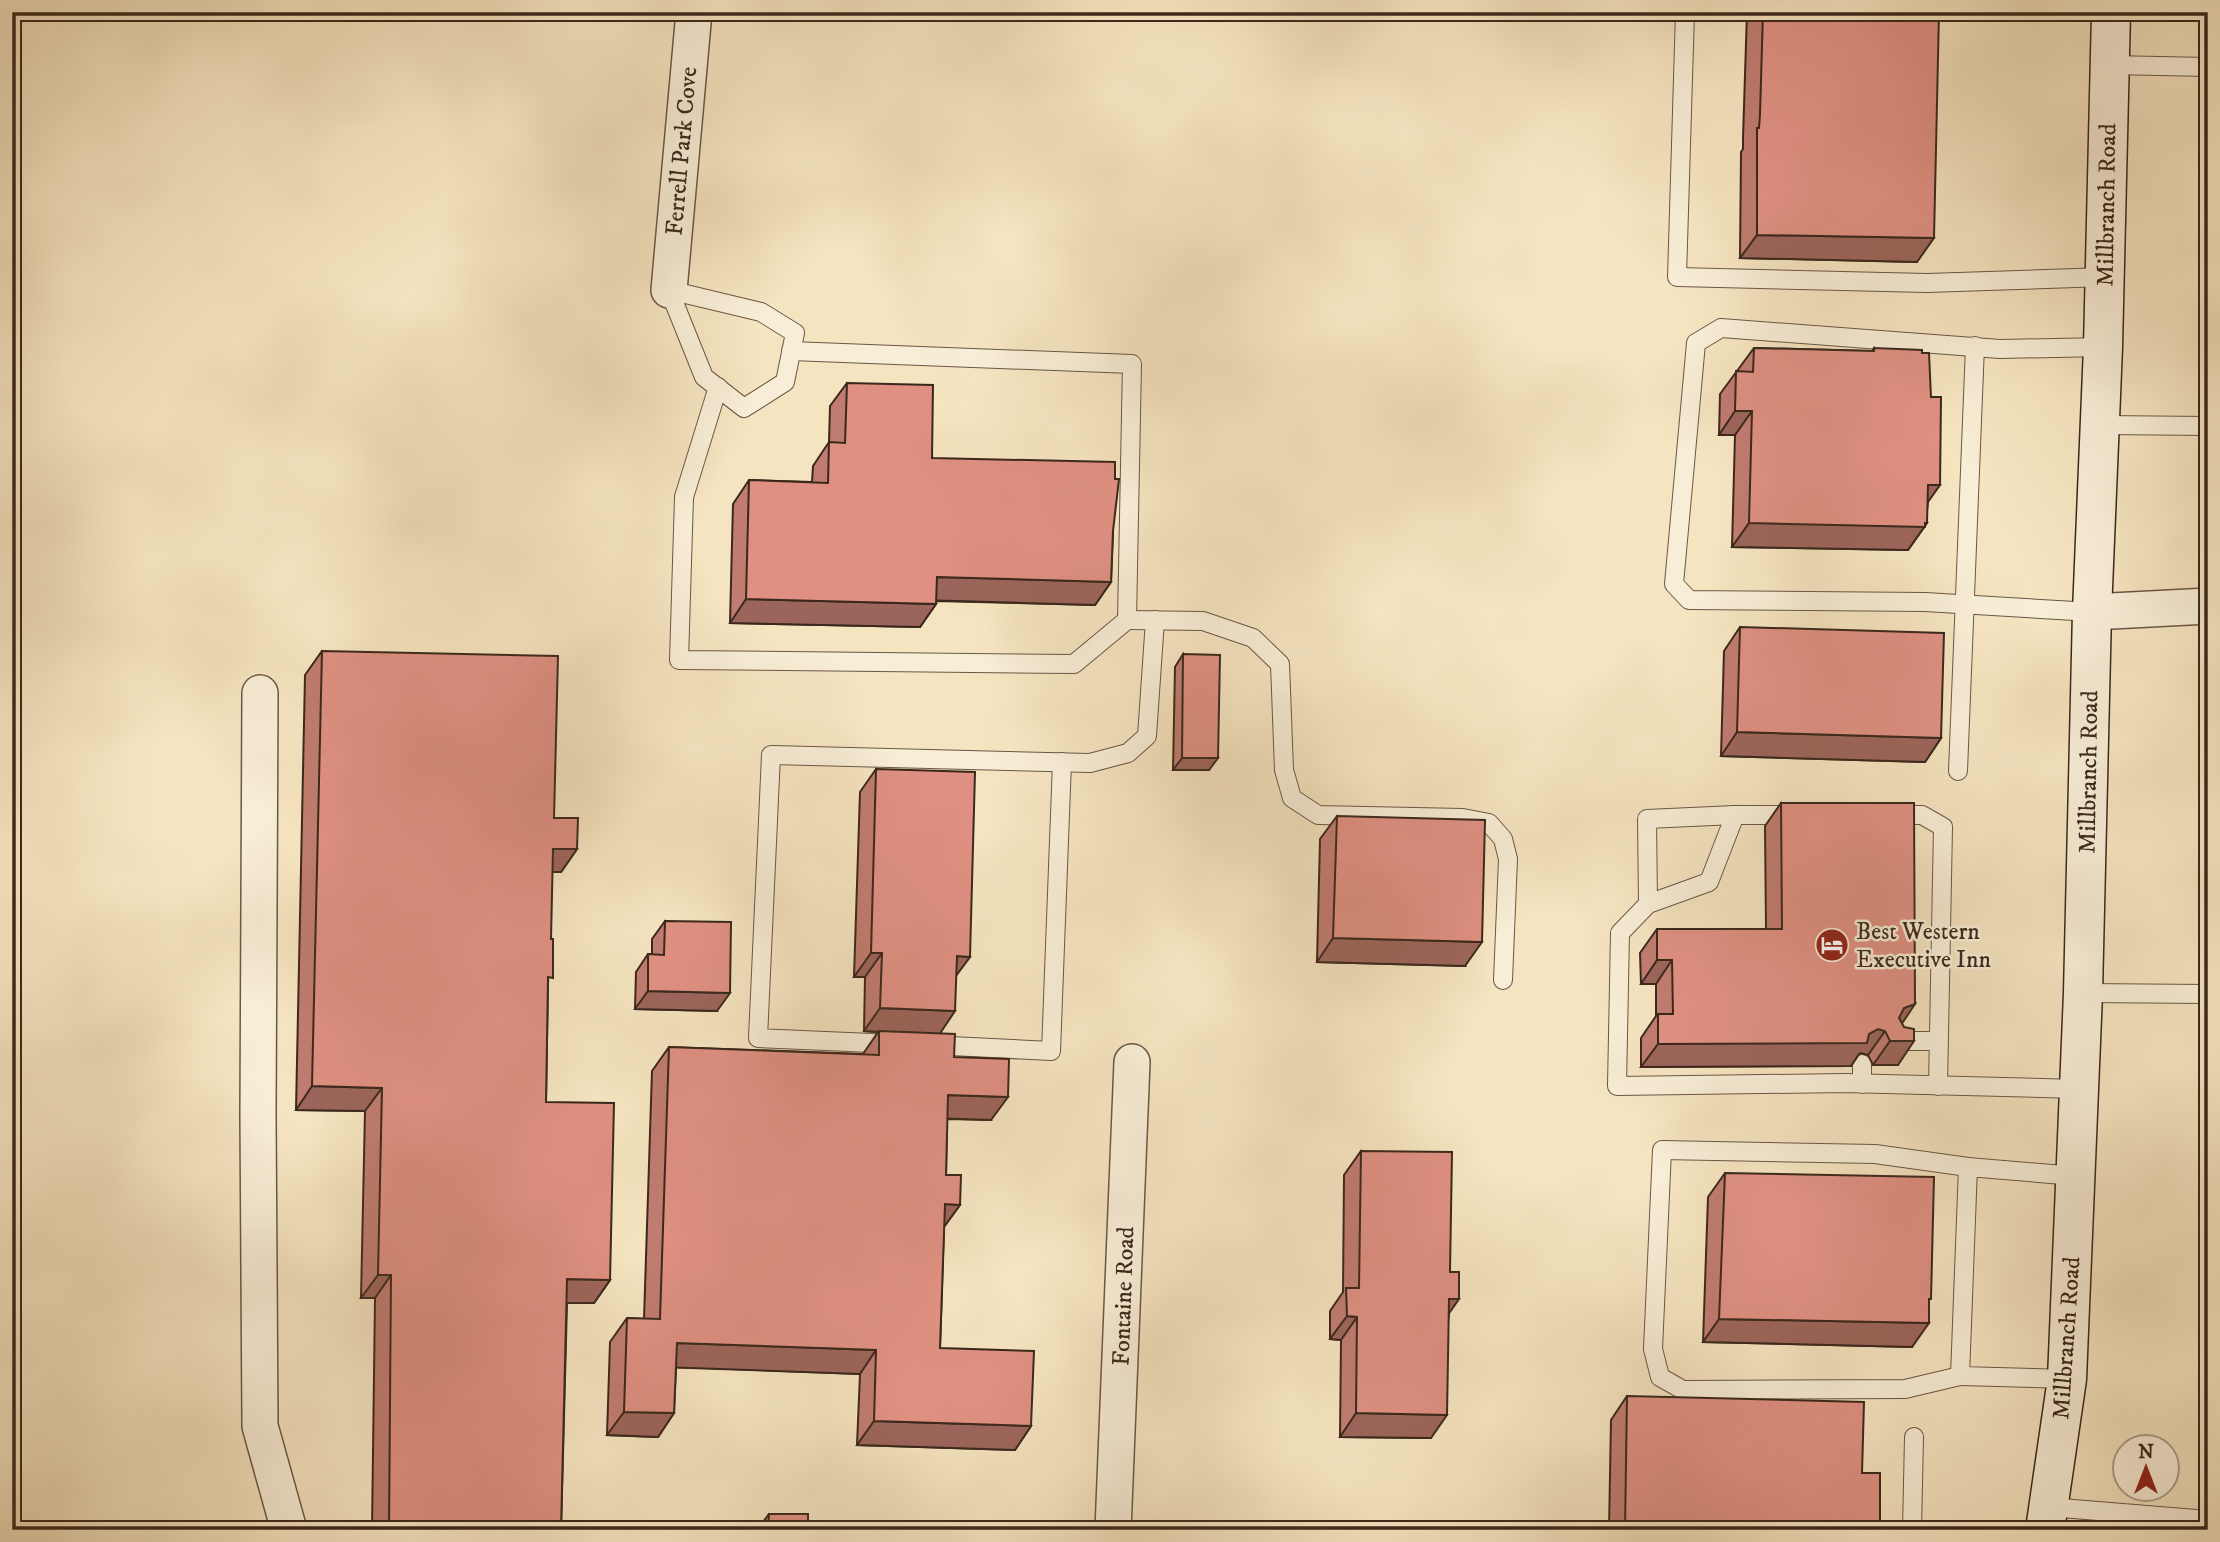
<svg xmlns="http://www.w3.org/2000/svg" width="2220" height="1542" font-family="'IM FELL DW Pica',serif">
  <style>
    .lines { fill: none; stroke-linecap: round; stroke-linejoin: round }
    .lane-casing { stroke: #6a5745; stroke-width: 20 }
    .street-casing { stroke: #6a5745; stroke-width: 38 }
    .secondary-casing { stroke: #3b281c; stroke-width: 41 }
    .lane { stroke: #f8edd6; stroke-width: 18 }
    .street { stroke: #f8edd6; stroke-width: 35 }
    .secondary { stroke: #f8edd6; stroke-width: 38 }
    .wall { fill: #c07c70; stroke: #3b281c; stroke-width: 2 }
    .shaded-wall { fill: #9c655b; stroke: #3b281c; stroke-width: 2 }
    .building { fill: #df9082; stroke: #3b281c; stroke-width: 2 }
    .labels { text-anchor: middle; stroke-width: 5; stroke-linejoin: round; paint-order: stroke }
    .street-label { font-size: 24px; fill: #3b281c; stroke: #f8edd6 }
    .poi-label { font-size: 24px; fill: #3b281c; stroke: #f8edd6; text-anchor: start }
  </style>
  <rect width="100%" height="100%" fill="#f5e4c0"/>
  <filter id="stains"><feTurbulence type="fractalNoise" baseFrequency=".00286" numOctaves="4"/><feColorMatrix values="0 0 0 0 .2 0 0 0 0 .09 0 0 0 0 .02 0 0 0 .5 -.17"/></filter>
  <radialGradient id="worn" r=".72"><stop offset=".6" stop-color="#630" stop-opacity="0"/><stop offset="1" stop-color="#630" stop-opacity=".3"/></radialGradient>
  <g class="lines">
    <defs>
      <g id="lane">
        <path d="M 1685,12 L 1677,277 L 1927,283 L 2105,277"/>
        <path d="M 2110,65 L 2208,67"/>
        <path d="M 669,290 L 761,312 L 795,333 L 785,382 L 744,408 L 704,377 Z"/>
        <path d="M 718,387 L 684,497 L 679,660 L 1074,664 L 1127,620 L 1132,364 L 791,351"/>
        <path d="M 2100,425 L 2208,426"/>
        <path d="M 2092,612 L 1925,602 L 1689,600 L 1674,584 L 1696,343 L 1721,328 L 2000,349 L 2103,347"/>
        <path d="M 1127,620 L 1203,621 L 1253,638 L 1280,664 L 1284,770 L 1292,798 L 1318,815 L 1463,818 L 1489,823 L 1503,839 L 1508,859 L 1503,980"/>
        <path d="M 1958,771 L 1975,346"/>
        <path d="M 1796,815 L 1735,815 L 1709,882 L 1648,904 L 1620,933 L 1617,1086 L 1845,1083 L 2079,1089"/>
        <path d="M 1890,815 L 1922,815 L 1943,827 L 1938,1086"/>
        <path d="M 1648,904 L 1647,819 L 1735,815"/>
        <path d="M 2083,993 L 2208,994"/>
        <path d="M 1894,1041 L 1937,1041"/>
        <path d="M 895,1044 L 758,1038 L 771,755 L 1090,763 L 1128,753 L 1147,736 L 1155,620"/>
        <path d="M 930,1045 L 1051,1051 L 1062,762"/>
        <path d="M 1862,1084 L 1862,1064"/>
        <path d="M 1960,1376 L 1905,1389 L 1683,1390 L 1660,1377 L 1653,1349 L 1662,1150 L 1875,1154 L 1968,1167"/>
        <path d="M 2067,1379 L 1960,1376 L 1968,1167 L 2075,1176"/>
        <path d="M 2049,1507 L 2208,1520"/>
        <path d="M 1912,1530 L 1914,1437"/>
      </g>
      <g id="street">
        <path d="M 669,290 L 694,12"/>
        <path d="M 2092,612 L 2208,606"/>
        <path d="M 260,693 L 258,1115 L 260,1426 L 289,1530"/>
        <path d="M 1113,1530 L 1132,1062"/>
      </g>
      <path id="secondary" d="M 2045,1530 L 2067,1379 L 2083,993 L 2092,612 L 2103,347 L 2111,12"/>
    </defs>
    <use href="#lane" class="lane-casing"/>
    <use href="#street" class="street-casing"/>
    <use href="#secondary" class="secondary-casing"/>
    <use href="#lane" class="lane"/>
    <use href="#street" class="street"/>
    <use href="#secondary" class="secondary"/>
  </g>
  <g class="wall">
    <path d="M 1747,12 L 1939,12 L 1917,262 L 1740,258 L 1741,152 L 1743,149 L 1743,138 Z"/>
    <path d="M 1754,348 L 1872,351 L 1874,348 L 1928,502 L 1925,526 L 1908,550 L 1732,547 L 1735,435 L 1719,435 L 1720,394 Z"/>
    <path d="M 847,383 L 932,458 L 1113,531 L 1111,582 L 1095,605 L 936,601 L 936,604 L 920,627 L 730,623 L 733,504 L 749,480 L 812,482 L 813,466 L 829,442 L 830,406 Z"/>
    <path d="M 1740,627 L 1941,738 L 1925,762 L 1721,756 L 1724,651 Z"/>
    <path d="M 322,651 L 577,849 L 561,872 L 552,872 L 548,985 L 546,1102 L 610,1280 L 594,1303 L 567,1303 L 561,1530 L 372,1530 L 375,1298 L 361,1298 L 365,1111 L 296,1110 L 305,675 Z"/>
    <path d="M 1183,654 L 1209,770 L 1173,770 L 1175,667 Z"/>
    <path d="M 876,769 L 956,976 L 940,1033 L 991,1120 L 947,1119 L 946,1175 L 960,1205 L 944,1227 L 940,1348 L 1031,1426 L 1015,1450 L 857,1445 L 860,1374 L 676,1367 L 674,1413 L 658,1437 L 607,1435 L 610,1342 L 627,1318 L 644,1319 L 652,1071 L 669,1047 L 863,1054 L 878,1032 L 864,1031 L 865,977 L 854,977 L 860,792 Z"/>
    <path d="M 1781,803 L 1902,1023 L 1898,1065 L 1873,1065 L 1868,1055 L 1861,1053 L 1859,1054 L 1851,1066 L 1641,1067 L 1641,1038 L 1656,1016 L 1656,984 L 1641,984 L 1640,953 L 1657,929 L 1766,929 L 1765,826 Z"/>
    <path d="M 1337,816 L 1465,966 L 1317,962 L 1320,839 Z"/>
    <path d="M 665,921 L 717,1011 L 635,1009 L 636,972 L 648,954 L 652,954 L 652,939 Z"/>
    <path d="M 1361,1151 L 1449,1314 L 1431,1438 L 1340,1437 L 1341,1340 L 1330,1339 L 1330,1311 L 1343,1292 L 1344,1175 Z"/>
    <path d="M 1725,1173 L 1929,1302 L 1912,1347 L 1703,1342 L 1708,1197 Z"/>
    <path d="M 1627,1396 L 1862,1473 L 1877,1530 L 1609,1530 L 1611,1420 Z"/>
    <path d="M 769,1514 L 808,1530 L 760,1530 L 760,1526 Z"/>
  </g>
  <g class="shaded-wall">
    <path d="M 1757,235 L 1934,238 L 1917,262 L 1740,258 Z"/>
    <path d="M 1735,411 L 1752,411 L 1735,435 L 1719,435 Z"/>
    <path d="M 1928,485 L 1940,485 L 1923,509 Z"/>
    <path d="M 1749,523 L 1927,523 L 1908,550 L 1732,547 Z"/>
    <path d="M 937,577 L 1111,582 L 1095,605 L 920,600 Z"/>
    <path d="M 746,599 L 936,604 L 920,627 L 730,623 Z"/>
    <path d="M 1737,732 L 1941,738 L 1925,762 L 1721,756 Z"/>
    <path d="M 1182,758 L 1218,758 L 1209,770 L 1173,770 Z"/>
    <path d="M 553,849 L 577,849 L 561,872 L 536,872 Z"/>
    <path d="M 1333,938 L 1482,942 L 1465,966 L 1317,962 Z"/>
    <path d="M 871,953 L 882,953 L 865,977 L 854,977 Z"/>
    <path d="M 957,956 L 970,957 L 953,980 Z"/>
    <path d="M 1657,960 L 1672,960 L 1656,984 L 1641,984 Z"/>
    <path d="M 648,991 L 730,993 L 717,1011 L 635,1009 Z"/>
    <path d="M 1915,1004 L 1899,1028 L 1888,1032 L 1904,1008 Z"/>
    <path d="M 880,1008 L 955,1011 L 939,1035 L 864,1031 Z"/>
    <path d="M 1878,1029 L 1885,1031 L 1868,1055 L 1861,1053 L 1859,1054 L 1851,1066 L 1641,1067 L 1658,1044 L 1869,1034 Z"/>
    <path d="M 1890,1041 L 1914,1041 L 1898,1065 L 1873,1065 Z"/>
    <path d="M 312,1086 L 382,1088 L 365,1111 L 296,1110 Z"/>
    <path d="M 948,1095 L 1008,1097 L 991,1120 L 932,1118 Z"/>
    <path d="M 945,1204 L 960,1205 L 943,1228 Z"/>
    <path d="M 378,1275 L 391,1275 L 375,1298 L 361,1298 Z"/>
    <path d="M 567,1279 L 610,1280 L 594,1303 L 551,1303 Z"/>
    <path d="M 1449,1299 L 1459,1299 L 1443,1322 Z"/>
    <path d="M 1347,1316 L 1357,1317 L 1341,1340 L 1330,1339 Z"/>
    <path d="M 1719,1319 L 1929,1323 L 1912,1347 L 1703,1342 Z"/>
    <path d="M 677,1343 L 876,1350 L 860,1374 L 661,1367 Z"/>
    <path d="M 624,1412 L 674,1413 L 658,1437 L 607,1435 Z"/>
    <path d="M 1356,1413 L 1447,1415 L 1431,1438 L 1340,1437 Z"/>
    <path d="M 874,1421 L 1031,1426 L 1015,1450 L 857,1445 Z"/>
  </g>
  <g class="building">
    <path d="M 1763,12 L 1939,12 L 1934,238 L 1757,235 L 1757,128 L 1759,128 L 1760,114 Z"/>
    <path d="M 1754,348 L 1874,351 L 1874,348 L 1922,350 L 1922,353 L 1929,353 L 1931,397 L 1941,397 L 1940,485 L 1928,485 L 1927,523 L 1925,523 L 1925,527 L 1749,523 L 1752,411 L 1735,411 L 1736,371 L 1753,372 Z"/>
    <path d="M 847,383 L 933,385 L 932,458 L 1115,462 L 1115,479 L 1119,479 L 1113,531 L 1111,582 L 937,577 L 936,604 L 746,599 L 749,480 L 828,483 L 829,442 L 845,443 Z"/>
    <path d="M 1740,627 L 1944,633 L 1941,738 L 1737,732 Z"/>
    <path d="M 322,651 L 558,656 L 554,818 L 578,818 L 577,849 L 553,849 L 551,939 L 553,939 L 553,978 L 548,977 L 546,1102 L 614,1103 L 610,1280 L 567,1279 L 561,1530 L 389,1530 L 391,1275 L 378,1275 L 382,1088 L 312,1086 Z"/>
    <path d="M 1183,654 L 1220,655 L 1218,758 L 1182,758 Z"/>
    <path d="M 876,769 L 975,772 L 970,957 L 957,956 L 955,1011 L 880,1008 L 882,953 L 871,953 Z"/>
    <path d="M 1781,803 L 1914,803 L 1915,1004 L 1904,1008 L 1899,1018 L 1904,1027 L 1914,1029 L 1914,1041 L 1890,1041 L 1885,1031 L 1878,1029 L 1869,1034 L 1867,1043 L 1658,1044 L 1658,1014 L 1673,1014 L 1672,960 L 1657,960 L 1657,929 L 1782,929 Z"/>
    <path d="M 1337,816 L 1485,820 L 1482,942 L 1333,938 Z"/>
    <path d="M 665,921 L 731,922 L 730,993 L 648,991 L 648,954 L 664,955 Z"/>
    <path d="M 879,1031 L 955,1034 L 954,1057 L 1009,1059 L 1008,1097 L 948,1095 L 946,1175 L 961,1175 L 960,1205 L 945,1204 L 940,1348 L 1034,1351 L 1031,1426 L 874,1421 L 876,1350 L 677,1343 L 674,1413 L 624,1412 L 627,1318 L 660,1319 L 669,1047 L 879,1055 Z"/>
    <path d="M 1361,1151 L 1452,1152 L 1450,1272 L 1459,1272 L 1459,1299 L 1449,1299 L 1447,1415 L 1356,1413 L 1357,1317 L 1347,1316 L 1346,1288 L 1359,1288 Z"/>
    <path d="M 1725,1173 L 1934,1177 L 1931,1299 L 1929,1299 L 1929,1323 L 1719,1319 Z"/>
    <path d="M 1627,1396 L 1864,1402 L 1862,1473 L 1880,1473 L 1880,1522 L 1877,1522 L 1877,1530 L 1625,1530 Z"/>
    <path d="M 769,1514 L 808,1514 L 808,1530 L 768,1530 Z"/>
    <path d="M 12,1527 L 98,1530 L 12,1530 Z"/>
  </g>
  <defs>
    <symbol id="hotel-disc" viewBox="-11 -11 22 22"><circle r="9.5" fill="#8f2418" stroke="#f8edd6"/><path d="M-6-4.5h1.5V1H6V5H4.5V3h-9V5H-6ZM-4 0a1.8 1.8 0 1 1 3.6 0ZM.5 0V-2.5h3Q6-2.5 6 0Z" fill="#fff"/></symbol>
  </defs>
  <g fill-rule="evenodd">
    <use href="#hotel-disc" x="1813" y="926" width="38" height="38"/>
  </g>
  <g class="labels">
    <g class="street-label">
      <text transform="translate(681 151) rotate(-85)" y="8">Ferrell Park Cove</text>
      <text transform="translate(2106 205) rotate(-89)" y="8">Millbranch Road</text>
      <text transform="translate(2088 772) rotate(-89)" y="8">Millbranch Road</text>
      <text transform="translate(1123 1296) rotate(-88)" y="8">Fontaine Road</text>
      <text transform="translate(2066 1338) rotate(-86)" y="8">Millbranch Road</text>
    </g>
    <g class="poi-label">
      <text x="1856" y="939">Best Western<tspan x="1856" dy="28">Executive Inn</tspan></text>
    </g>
  </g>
  <rect width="2220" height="1542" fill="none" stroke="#f5e4c0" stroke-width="42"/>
  <rect x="14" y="14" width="2192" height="1514" fill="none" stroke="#3b281c" stroke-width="3.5"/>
  <rect x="21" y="21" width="2178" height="1500" fill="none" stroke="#3b281c" stroke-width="2"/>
  <g transform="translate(2146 1468)"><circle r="33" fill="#f8edd6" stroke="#ac9e8c" stroke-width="2"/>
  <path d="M0-5L12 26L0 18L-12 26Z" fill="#8f2418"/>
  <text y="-10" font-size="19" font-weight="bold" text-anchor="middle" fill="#3b281c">N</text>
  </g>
  <rect width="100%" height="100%" filter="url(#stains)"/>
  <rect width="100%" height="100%" fill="url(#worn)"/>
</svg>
